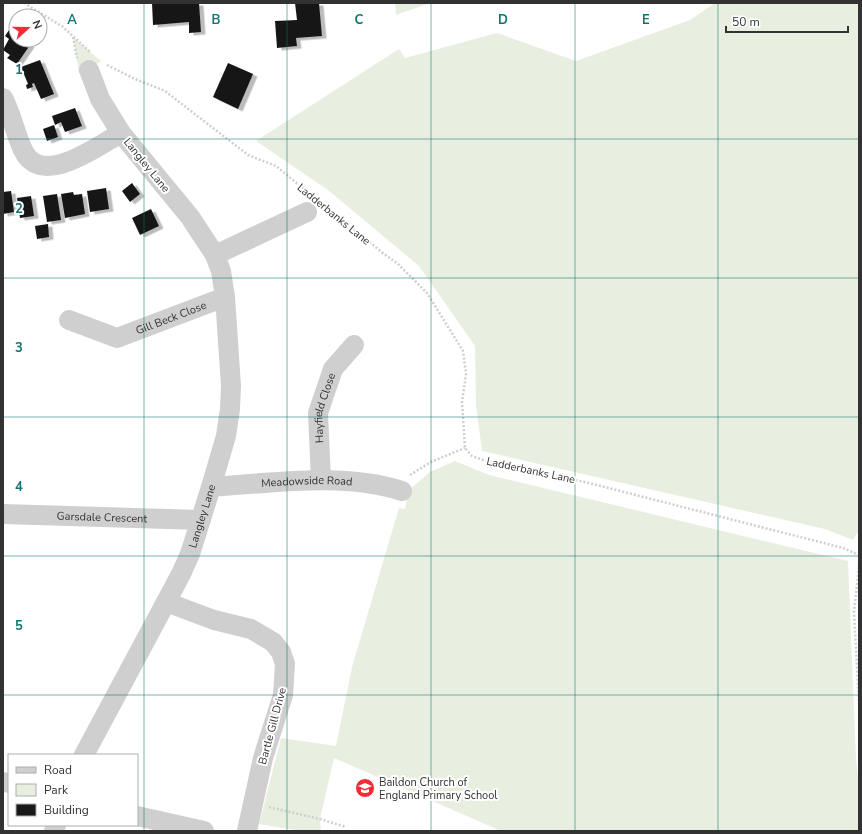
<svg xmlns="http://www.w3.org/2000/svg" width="862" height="834" font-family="'Nunito Sans',sans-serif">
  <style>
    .green { fill: #e8efe0 }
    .building { fill: #191919; filter: url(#shadow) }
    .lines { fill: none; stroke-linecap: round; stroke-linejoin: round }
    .path { stroke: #cfcfcf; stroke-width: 2.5; stroke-dasharray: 2 2; stroke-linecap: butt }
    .minor { stroke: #cfcfcf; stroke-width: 20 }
    .grid { fill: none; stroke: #0f766e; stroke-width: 1; stroke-opacity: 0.55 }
    .labels { text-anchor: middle; stroke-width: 4; stroke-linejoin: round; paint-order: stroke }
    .street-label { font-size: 11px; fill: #323232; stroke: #fff }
    .poi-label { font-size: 11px; fill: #323232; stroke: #fff; text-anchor: start }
    .grid-label { font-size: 13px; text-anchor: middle; font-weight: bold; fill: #0f766e; stroke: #fff; stroke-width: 4; stroke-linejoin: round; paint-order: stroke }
  </style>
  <defs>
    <filter id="shadow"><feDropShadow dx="4.5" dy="2.5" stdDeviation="0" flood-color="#0004"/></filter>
  </defs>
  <rect width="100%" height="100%" fill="#fff"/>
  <g class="green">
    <path d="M 395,3 L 430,3 L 396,15 Z"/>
    <path d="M 715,3 L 859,3 L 859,530 L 853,540 L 825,529 L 482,451 L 476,405 L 475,346 L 419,266 L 328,190 L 256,141 L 399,49 L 405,58 L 497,33 L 576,61 L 690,20 Z"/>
    <path d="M 73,37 L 101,61 L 89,70 L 79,73 Z"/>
    <path d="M 455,461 L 489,475 L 848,561 L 856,760 L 859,785 L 859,831 L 501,831 L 334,758 L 320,819 L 321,831 L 301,831 L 259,824 L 281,738 L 336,746 L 352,667 L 399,508 L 405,509 L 409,490 L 430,472 Z"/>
  </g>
  <g class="building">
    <path d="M 152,3 L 199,3 L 201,32 L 189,33 L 189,22 L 153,25 Z"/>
    <path d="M 295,3 L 319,3 L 322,36 L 296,38 L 297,46 L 277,48 L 275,21 L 297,20 Z"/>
    <path d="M 13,24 L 16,26 L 16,40 L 23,40 L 30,45 L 17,64 L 7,58 L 10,55 L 3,50 L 9,39 L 5,36 Z"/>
    <path d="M 40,60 L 54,94 L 41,99 L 34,83 L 32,84 L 33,87 L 27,89 L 26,85 L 28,84 L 21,67 Z"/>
    <path d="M 228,63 L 253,74 L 238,109 L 213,97 Z"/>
    <path d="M 75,108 L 82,126 L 65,132 L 61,122 L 55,125 L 52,116 Z"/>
    <path d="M 54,125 L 58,137 L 47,141 L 43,129 Z"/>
    <path d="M 132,183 L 140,194 L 130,202 L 122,191 Z"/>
    <path d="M 106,188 L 109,209 L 90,212 L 87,191 Z"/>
    <path d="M 11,191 L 14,212 L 3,214 L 3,192 Z"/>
    <path d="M 73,192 L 74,195 L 82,194 L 85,214 L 65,218 L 61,194 Z"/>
    <path d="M 57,194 L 61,220 L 47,222 L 43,196 Z"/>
    <path d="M 31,196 L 34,216 L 20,218 L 17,198 Z"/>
    <path d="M 151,209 L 159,226 L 140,235 L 132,218 Z"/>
    <path d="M 48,224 L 49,237 L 37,239 L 35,226 Z"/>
  </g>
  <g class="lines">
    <g class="path">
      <path d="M 24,3 L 63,27 L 90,52"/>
      <path d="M 73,37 L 77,58"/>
      <path d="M 107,65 L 135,79 L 165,91 L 248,155 L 276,166 L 310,194"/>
      <path d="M 323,204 L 384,254 L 397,263 L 427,293 L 463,351 L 466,374 L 462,402 L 465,448 L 472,456 L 486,461 L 585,482 L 843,548 L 859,555"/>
      <path d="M 410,475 L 431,462 L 465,448"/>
      <path d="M 859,567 L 854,612 L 859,703"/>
      <path d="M 269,807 L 320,819 L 346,827"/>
    </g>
    <g class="minor">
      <path d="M 3,98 C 12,115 15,133 23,150 C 41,189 98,146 121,133"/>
      <path d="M 215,255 L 307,212"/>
      <path id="s1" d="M 69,320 L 117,338 L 225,297"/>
      <path id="s2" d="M 321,480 L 318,413 L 333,369 L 354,345"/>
      <path id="s3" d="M 211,487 C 270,483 346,472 402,491"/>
      <path id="s4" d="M 3,514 L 201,520"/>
      <path d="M 166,602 L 214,620 L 251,629 L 273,642 L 281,652 L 285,664 L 283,695 L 263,758 L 247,831"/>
      <path id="s5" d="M 84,755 L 181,574 L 190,554 L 211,487 L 226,436 L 230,409 L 231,386 L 225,297 L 221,271 L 215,255 L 190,217 L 121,133 L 100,99 L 89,70"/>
      <path d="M 3,782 L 9,783"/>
      <path d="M 137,816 L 204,831"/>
      <path d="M 54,831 L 56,825"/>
    </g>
  </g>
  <path class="grid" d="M 144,3 L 144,831M 287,3 L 287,831M 431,3 L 431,831M 575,3 L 575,831M 718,3 L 718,831M 3,139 L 859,139M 3,278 L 859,278M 3,417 L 859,417M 3,556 L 859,556M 3,695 L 859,695"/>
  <defs>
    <symbol id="school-disc" viewBox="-11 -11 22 22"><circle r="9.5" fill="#f32a38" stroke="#fff"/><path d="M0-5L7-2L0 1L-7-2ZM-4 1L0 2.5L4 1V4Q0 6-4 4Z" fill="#fff"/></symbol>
  </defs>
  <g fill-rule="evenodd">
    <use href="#school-disc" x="354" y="777" width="22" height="22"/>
  </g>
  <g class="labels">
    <g class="street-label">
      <text transform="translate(147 165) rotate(51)" y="4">Langley Lane</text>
      <text transform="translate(334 214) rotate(39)" y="4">Ladderbanks Lane</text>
      <text dy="4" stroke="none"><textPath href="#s1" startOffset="109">Gill Beck Close</textPath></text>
      <text dy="4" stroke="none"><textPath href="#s2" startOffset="73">Hayfield Close</textPath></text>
      <text transform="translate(531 470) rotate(12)" y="4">Ladderbanks Lane</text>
      <text dy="4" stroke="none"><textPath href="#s3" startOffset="96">Meadowside Road</textPath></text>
      <text dy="4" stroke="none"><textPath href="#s5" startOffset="267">Langley Lane</textPath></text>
      <text dy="4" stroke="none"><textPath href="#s4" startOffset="99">Garsdale Crescent</textPath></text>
      <text transform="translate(272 726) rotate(-75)" y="4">Bartle Gill Drive</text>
    </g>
    <g class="poi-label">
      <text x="379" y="786">Baildon Church of<tspan x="379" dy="13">England Primary School</tspan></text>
    </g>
  </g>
  <g class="grid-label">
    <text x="72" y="24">A</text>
    <text x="216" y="24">B</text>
    <text x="359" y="24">C</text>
    <text x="503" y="24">D</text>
    <text x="646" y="24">E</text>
    <text x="19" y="74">1</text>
    <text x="19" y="213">2</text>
    <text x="19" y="352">3</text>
    <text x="19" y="491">4</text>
    <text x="19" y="630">5</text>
  </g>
  <rect width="862" height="834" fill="none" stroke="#323232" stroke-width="8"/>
  <rect x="8" y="754" width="130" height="72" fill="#ffffff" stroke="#adadad"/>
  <rect x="16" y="767" width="20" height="6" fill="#cfcfcf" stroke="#adadad"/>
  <text x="44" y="774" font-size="12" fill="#323232">Road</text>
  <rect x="16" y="784" width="20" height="12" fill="#e8efe0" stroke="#adadad"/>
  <text x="44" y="794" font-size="12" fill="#323232">Park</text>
  <rect x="16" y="804" width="20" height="12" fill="#191919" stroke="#adadad"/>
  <text x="44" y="814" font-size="12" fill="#323232">Building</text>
  <g transform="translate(28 28) rotate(69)"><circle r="19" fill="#ffffff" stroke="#adadad"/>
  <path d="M0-3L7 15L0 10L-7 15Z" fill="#f32a38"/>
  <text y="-6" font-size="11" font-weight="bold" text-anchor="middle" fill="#323232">N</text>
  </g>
  <path d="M726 26v6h122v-6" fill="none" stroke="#323232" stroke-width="2"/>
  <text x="732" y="26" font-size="12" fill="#323232" stroke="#ffffff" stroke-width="3" paint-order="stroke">50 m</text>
</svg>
